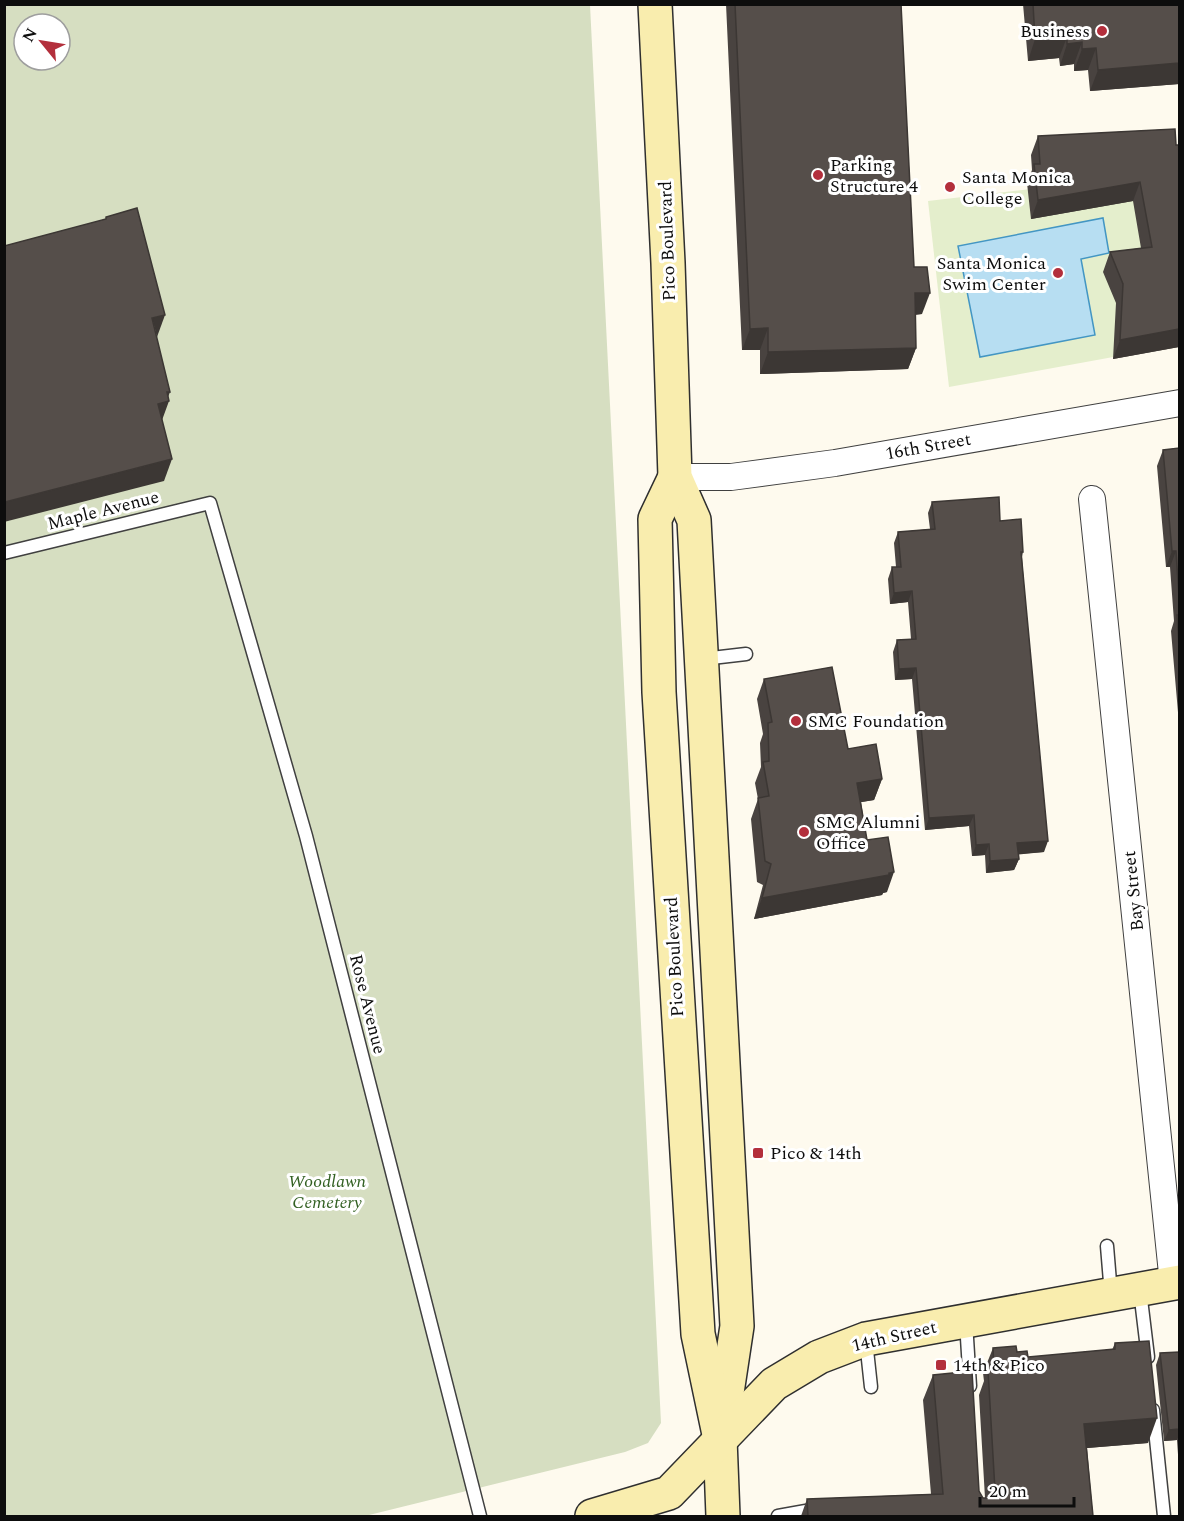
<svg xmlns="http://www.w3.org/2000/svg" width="1184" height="1521" font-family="Spectral,serif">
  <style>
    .cemetery { fill: #d6dec1; fill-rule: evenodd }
    .pitch { fill: #e4eecc }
    .water { fill: #b7def2; stroke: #4396c3; stroke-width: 1.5 }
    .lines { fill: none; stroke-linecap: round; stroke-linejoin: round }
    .lane-casing { stroke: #404040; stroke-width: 15 }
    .street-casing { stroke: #404040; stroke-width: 28 }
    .secondary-casing { stroke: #2f2f2f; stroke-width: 36 }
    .lane { stroke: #fff; stroke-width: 12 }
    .street { stroke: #fff; stroke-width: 26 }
    .secondary { stroke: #f9edae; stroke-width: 33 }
    .wall { fill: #494340 }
    .shaded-wall { fill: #3c3734 }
    .building { fill: #554e4a; stroke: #3c3734; stroke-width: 1.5 }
    .poi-dot { fill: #b32f3c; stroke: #fff; stroke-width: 2 }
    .labels { text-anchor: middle; stroke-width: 6; stroke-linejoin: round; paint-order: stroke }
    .poi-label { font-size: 18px; fill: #0d0d0d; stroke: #fff; text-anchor: start }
    .street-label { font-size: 18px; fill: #0d0d0d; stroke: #fff }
    .park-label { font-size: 18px; font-style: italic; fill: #326022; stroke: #fff }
  </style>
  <rect width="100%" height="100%" fill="#fefaee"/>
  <path class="cemetery" d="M 5,5 L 590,5 L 661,1423 L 648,1443 L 625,1452 L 365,1516 L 5,1516 ZM 24,24 L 60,24 L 60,60 L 24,60 Z"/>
  <path class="pitch" d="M 1179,172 L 1179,345 L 949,387 L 928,201 Z"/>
  <path class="water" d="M 1103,218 L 1109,253 L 1081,259 L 1095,335 L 980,357 L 958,246 Z"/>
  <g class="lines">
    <defs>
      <g id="lane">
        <path d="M 4,553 L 210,503 L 306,836 L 480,1516"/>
        <path d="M 703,659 L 746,654"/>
        <path d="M 1107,1246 L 1111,1294"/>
        <path d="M 1140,1291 L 1148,1357"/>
        <path d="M 966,1322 L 970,1386"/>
        <path d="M 866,1341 L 871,1387"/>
        <path d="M 1153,1410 L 1164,1516"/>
        <path d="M 778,1516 L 817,1509"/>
      </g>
      <g id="street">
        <path d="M 675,477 L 731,477 L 835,463 L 1180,403"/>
        <path d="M 1092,499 L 1173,1283"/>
      </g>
      <g id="secondary">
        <path d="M 655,4 L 668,263 L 675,477 L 694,520 L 737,1326 L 720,1439"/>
        <path d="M 675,477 L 655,519 L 659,692 L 698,1334 L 720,1439 L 723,1516"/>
        <path d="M 592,1516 L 669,1493 L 774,1384 L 819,1357 L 866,1339 L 1180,1282"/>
      </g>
    </defs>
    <use href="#lane" class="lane-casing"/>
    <use href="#street" class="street-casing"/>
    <use href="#secondary" class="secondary-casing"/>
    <use href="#lane" class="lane"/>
    <use href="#street" class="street"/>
    <use href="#secondary" class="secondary"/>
  </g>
  <g class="wall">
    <path d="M 726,4 L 901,4 L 914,267 L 922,314 L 915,315 L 916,348 L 908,369 L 760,374 L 760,350 L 742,350 Z"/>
    <path d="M 1023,4 L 1179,4 L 1179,84 L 1090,91 L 1088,70 L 1074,71 L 1074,64 L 1060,66 L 1059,58 L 1028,61 Z"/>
    <path d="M 1175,129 L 1179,347 L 1113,359 L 1116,303 L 1103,272 L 1110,252 L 1141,248 L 1133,201 L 1031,219 L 1027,183 L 1032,170 L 1031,155 L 1038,136 Z"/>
    <path d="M 1179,448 L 1179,724 L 1171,631 L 1174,621 L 1170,567 L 1166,567 L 1157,466 L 1163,450 Z"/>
    <path d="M 932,502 L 1000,521 L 1023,552 L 1022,557 L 1044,852 L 1018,854 L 1019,859 L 1014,870 L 986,873 L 985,855 L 972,856 L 969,826 L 925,830 L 912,679 L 895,680 L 893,652 L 897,640 L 911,639 L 908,602 L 890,604 L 888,579 L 892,567 L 896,567 L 894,543 L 898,532 L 930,529 L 928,513 Z"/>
    <path d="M 764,679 L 848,749 L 882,779 L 874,800 L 861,802 L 867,840 L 887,892 L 883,893 L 882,895 L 754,919 L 763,885 L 757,882 L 751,819 L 758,799 L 755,783 L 761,767 L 760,743 L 763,734 L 757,699 Z"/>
    <path d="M 1115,1343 L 1148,1443 L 1087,1448 L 1093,1516 L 801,1516 L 807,1499 L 931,1494 L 923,1400 L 933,1375 L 979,1491 L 983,1498 L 985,1498 L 979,1395 L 984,1381 L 983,1373 L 993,1348 L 1017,1352 L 1028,1357 L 1112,1350 Z"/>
    <path d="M 1179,1352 L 1179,1469 L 1177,1440 L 1164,1441 L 1156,1365 L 1160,1353 Z"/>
  </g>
  <g class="shaded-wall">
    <path d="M 1067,37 L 1059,58 L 1028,61 L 1035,39 Z"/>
    <path d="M 1082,42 L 1074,64 L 1060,66 L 1067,44 Z"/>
    <path d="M 1096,48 L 1088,70 L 1074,71 L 1082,49 Z"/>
    <path d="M 1179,63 L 1179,84 L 1090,91 L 1098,70 Z"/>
    <path d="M 1140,182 L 1133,201 L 1031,219 L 1038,200 Z"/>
    <path d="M 915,293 L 930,293 L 922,314 L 907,315 Z"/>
    <path d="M 165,315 L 157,337 L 152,318 Z"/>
    <path d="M 768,328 L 760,350 L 742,350 L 750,329 Z"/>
    <path d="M 1179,329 L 1179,347 L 1113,359 L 1120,340 Z"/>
    <path d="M 916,348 L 908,369 L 760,374 L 768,352 Z"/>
    <path d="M 167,392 L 170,392 L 166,402 L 169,401 L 161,423 L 158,404 Z"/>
    <path d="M 172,459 L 164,481 L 4,522 L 5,502 Z"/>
    <path d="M 1172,551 L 1176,551 L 1170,567 L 1166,567 Z"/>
    <path d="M 912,591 L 908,602 L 890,604 L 894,593 Z"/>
    <path d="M 916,668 L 912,679 L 895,680 L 899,669 Z"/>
    <path d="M 882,779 L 874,800 L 850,804 L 857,783 Z"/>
    <path d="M 974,815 L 969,826 L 925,830 L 929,818 Z"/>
    <path d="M 1048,841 L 1044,852 L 1013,855 L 1017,843 Z"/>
    <path d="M 989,844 L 985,855 L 972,856 L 976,845 Z"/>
    <path d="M 1019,859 L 1014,870 L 986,873 L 990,861 Z"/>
    <path d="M 894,872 L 887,892 L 883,893 L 882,895 L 754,919 L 762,898 Z"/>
    <path d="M 1157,1418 L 1148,1443 L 1075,1449 L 1084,1424 Z"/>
    <path d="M 1179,1429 L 1179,1435 L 1177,1440 L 1164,1441 L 1169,1430 Z"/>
  </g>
  <g class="building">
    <path d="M 735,4 L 901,4 L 914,267 L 927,267 L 930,293 L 915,293 L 916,348 L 768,352 L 768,328 L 750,329 Z"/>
    <path d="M 1033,4 L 1179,4 L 1179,63 L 1098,70 L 1096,48 L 1082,49 L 1082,42 L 1067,44 L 1067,37 L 1035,39 Z"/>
    <path d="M 1175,129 L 1176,145 L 1179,145 L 1179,329 L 1120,340 L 1123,284 L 1110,252 L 1152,247 L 1140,182 L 1038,200 L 1034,164 L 1040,164 L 1038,136 Z"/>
    <path d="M 137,208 L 165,315 L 152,318 L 170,392 L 167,392 L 169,401 L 158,404 L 172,459 L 5,502 L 6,504 L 4,505 L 4,246 L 106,219 L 106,217 Z"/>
    <path d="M 1179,448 L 1179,597 L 1176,551 L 1172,551 L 1163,450 Z"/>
    <path d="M 999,497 L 1000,521 L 1021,519 L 1023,552 L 1021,552 L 1048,841 L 1017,843 L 1019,859 L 990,861 L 989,844 L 976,845 L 974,815 L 929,818 L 916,668 L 899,669 L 897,640 L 916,639 L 912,591 L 894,593 L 892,567 L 901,567 L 898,532 L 935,529 L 932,502 Z"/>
    <path d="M 1177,615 L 1179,615 L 1179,648 Z"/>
    <path d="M 832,667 L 848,749 L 876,744 L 882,779 L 857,783 L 867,840 L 888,837 L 894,872 L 889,873 L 889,875 L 762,898 L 771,864 L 765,861 L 758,798 L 769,796 L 763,762 L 769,761 L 768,723 L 772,722 L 764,679 Z"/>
    <path d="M 1149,1341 L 1157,1418 L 1084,1424 L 1093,1516 L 808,1516 L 807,1499 L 943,1494 L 933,1375 L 972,1371 L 979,1491 L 983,1498 L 991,1498 L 995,1490 L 988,1370 L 994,1369 L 993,1348 L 1016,1346 L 1017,1352 L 1027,1351 L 1028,1357 L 1115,1349 L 1115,1343 Z"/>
    <path d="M 1179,1352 L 1179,1429 L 1169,1430 L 1160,1353 Z"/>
  </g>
  <g class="poi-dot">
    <circle cx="1102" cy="31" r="6"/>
    <circle cx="818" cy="175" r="6"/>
    <circle cx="950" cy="187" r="6"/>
    <circle cx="1058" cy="273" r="6"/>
    <circle cx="796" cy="721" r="6"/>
    <circle cx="804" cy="832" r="6"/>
    <rect x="752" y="1147" width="12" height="12" rx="3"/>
    <rect x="935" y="1359" width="12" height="12" rx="3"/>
  </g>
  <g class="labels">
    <g class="poi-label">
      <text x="1090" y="37" text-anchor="end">Business</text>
      <text x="830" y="171">Parking<tspan x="830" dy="21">Structure 4</tspan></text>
      <text x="962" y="183">Santa Monica<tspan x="962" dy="21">College</tspan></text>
      <text x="1046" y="269" text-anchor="end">Santa Monica<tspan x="1046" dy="21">Swim Center</tspan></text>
      <text x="808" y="727">SMC Foundation</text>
      <text x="816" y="828">SMC Alumni<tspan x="816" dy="21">Office</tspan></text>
      <text x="770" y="1159">Pico &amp; 14th</text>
      <text x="953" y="1371">14th &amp; Pico</text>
    </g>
    <g class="street-label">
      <text transform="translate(667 241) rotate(-92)" y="6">Pico Boulevard</text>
      <text transform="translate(928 446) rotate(-10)" y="6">16th Street</text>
      <text transform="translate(103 510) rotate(-14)" y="6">Maple Avenue</text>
      <text transform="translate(1133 891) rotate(-96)" y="6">Bay Street</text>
      <text transform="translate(674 957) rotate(-93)" y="6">Pico Boulevard</text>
      <text transform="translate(368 1004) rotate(76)" y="6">Rose Avenue</text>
      <text transform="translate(894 1336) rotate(-13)" y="6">14th Street</text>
    </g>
    <g class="park-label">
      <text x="327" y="1187">Woodlawn<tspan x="327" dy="21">Cemetery</tspan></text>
    </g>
  </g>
  <rect width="1184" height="1521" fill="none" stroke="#0d0d0d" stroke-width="12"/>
  <g transform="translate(42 42) rotate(300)"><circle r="28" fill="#ffffff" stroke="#9e9e9e" stroke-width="1.5"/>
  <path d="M0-4.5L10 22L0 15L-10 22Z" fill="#b32f3c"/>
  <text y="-9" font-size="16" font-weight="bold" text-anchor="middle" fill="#0d0d0d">N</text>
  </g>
  <path d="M980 1497v9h94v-9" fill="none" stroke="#0d0d0d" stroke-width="3"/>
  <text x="989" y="1497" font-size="18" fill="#0d0d0d" stroke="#ffffff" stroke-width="4.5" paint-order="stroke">20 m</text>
</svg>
